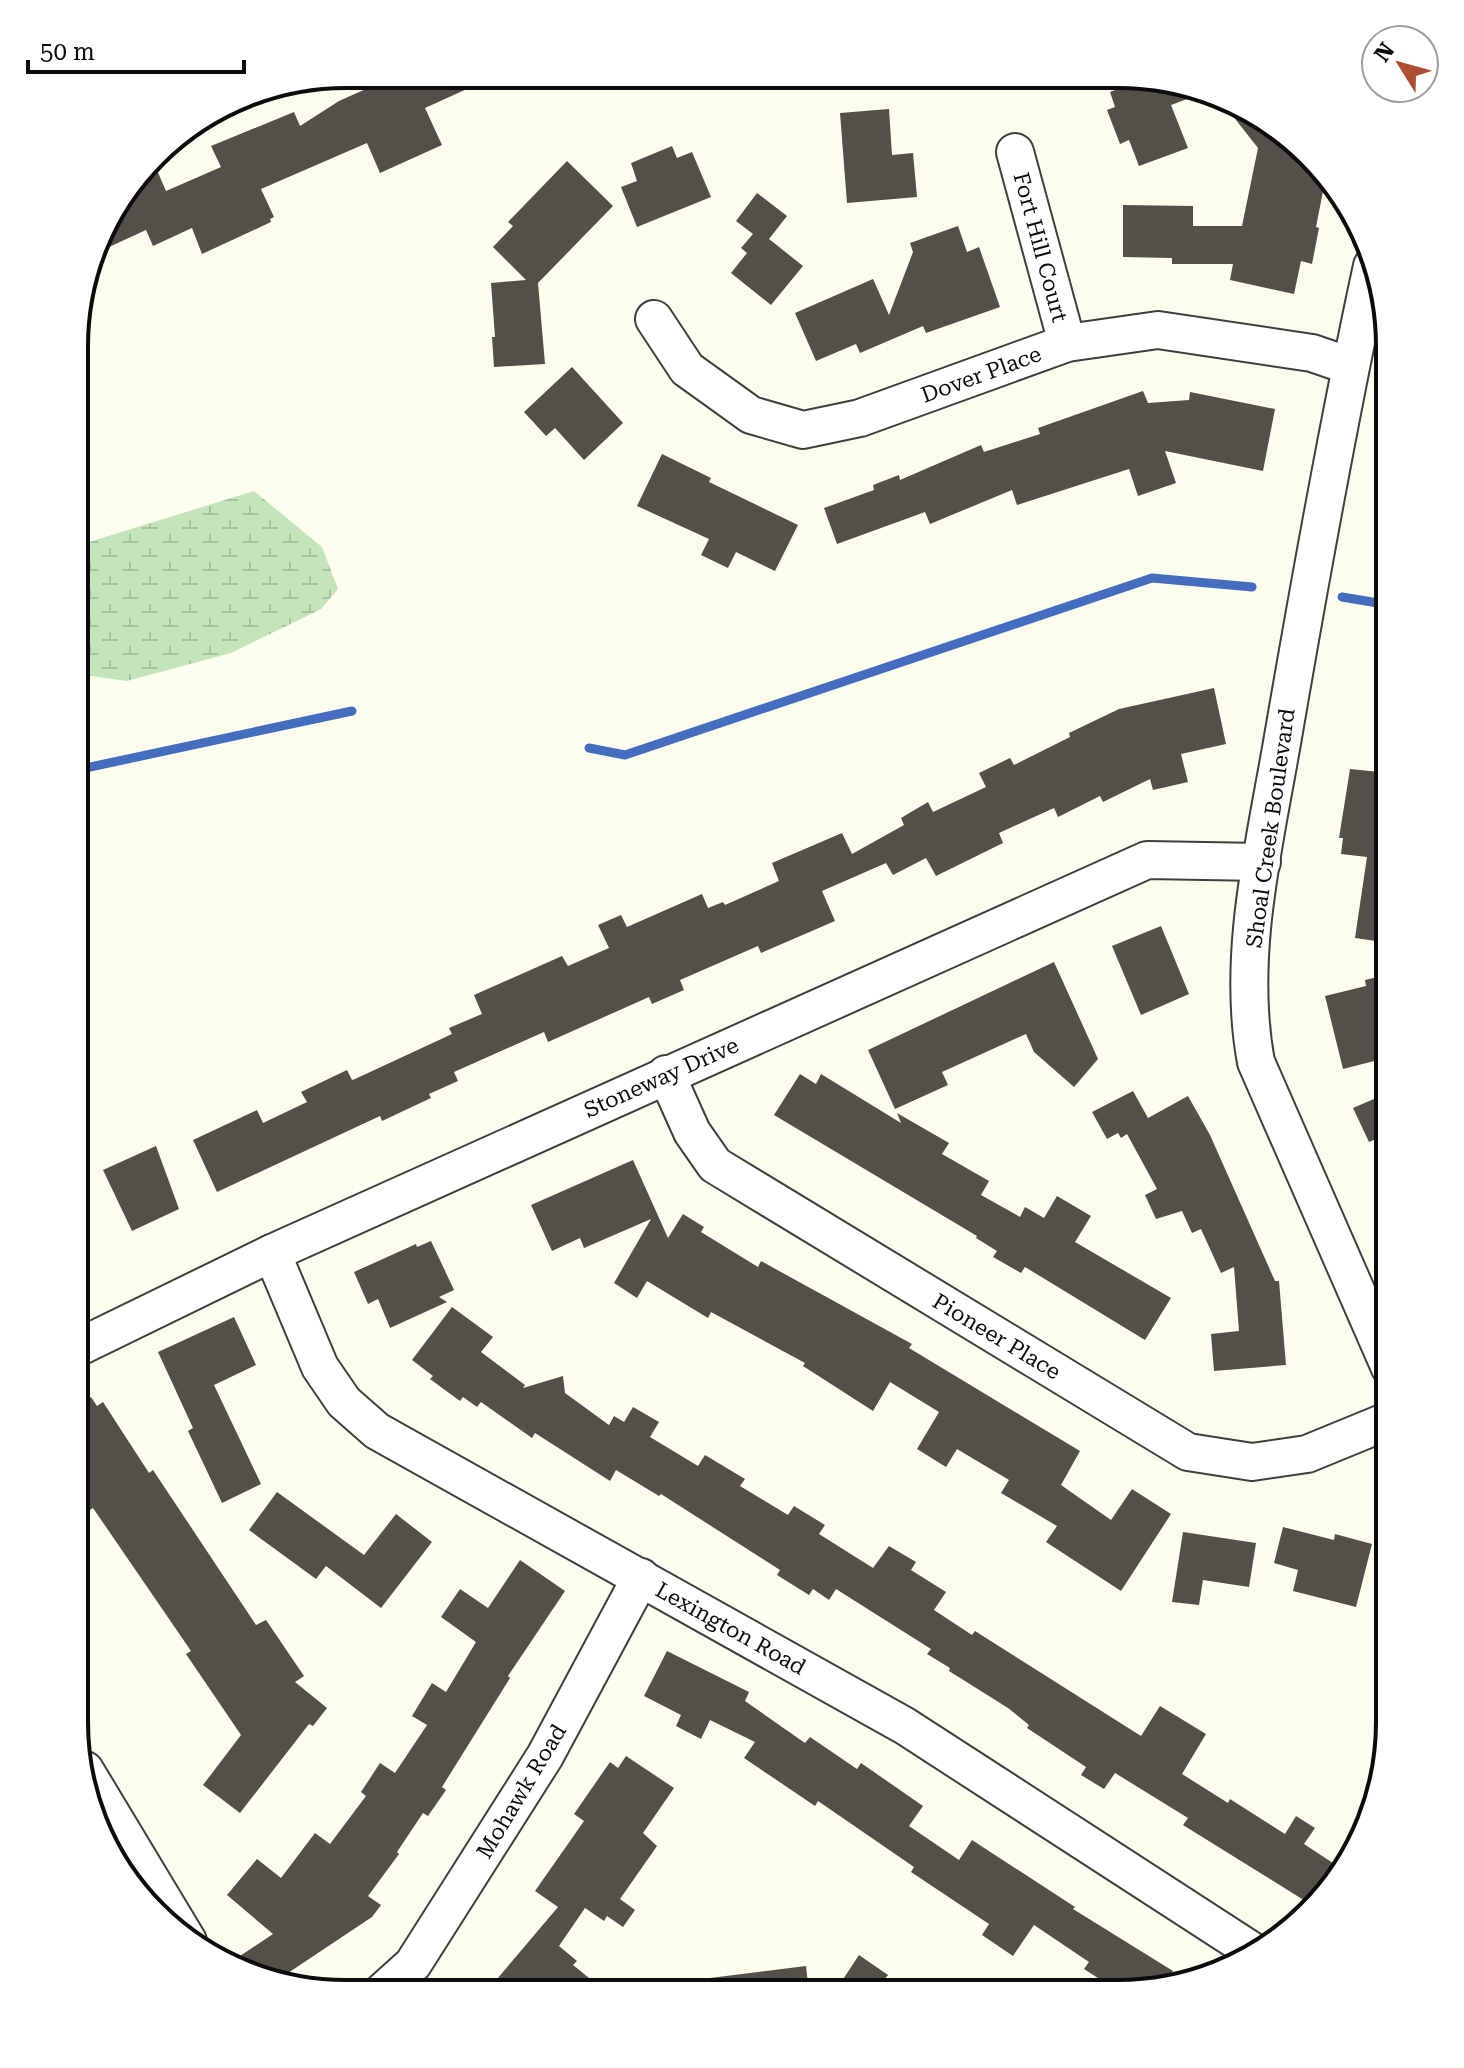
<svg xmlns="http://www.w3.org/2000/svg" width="1464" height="2068" font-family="'Roboto Serif',serif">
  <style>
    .wetland { fill: url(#wetland-marsh) }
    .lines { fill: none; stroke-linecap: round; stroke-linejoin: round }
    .stream { stroke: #456dbf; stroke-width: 9 }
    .building { fill: #535049 }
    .minor-casing { stroke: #3f3f3f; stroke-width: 40 }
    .minor { stroke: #fff; stroke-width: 36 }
    .labels { text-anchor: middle; stroke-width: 8; stroke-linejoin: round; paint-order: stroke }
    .street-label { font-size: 22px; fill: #0c0c0c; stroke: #fff }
    .rim { fill: none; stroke: #0c0c0c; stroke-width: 4 }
  </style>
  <defs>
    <pattern id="wetland-marsh" width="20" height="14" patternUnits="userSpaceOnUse" patternTransform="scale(2)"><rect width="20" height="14" fill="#c4e4ba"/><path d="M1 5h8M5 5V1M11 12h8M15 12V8" fill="none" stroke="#a7c29f"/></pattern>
  </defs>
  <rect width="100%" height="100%" fill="#fcfdec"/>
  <path class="wetland" d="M 254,491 L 322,547 L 338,589 L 321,609 L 231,653 L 127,681 L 76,674 L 76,546 Z"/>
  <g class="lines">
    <g class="stream">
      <path d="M 1342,597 L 1390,605"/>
      <path d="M 589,748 L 625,755 L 1152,578 L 1252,587"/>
      <path d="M 76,770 L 352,711"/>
    </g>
  </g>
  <g class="building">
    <path d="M 383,74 L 500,74 L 425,108 L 442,145 L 380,173 L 367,143 L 261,189 L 274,217 L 270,219 L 271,222 L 202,254 L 192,228 L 153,246 L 146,230 L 96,253 L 110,210 L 137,177 L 156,168 L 166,191 L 221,167 L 211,146 L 294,112 L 300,126 L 339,101 L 386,80 Z"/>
    <path d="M 1151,76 L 1198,95 L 1171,105 L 1188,148 L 1139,166 L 1129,140 L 1120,144 L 1107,110 L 1115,107 L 1110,92 Z"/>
    <path d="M 1225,106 L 1283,130 L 1325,181 L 1316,227 L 1319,228 L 1312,264 L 1301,261 L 1294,294 L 1230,280 L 1233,264 L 1172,264 L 1172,258 L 1123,257 L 1123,205 L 1193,206 L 1193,226 L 1242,226 L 1258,148 Z"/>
    <path d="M 889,109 L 892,155 L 913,153 L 917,197 L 847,203 L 840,113 Z"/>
    <path d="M 672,146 L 677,158 L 692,152 L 711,197 L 637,227 L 621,187 L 637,181 L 631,163 Z"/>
    <path d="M 567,161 L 613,206 L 538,283 L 545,364 L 494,367 L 492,337 L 495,337 L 491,283 L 526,280 L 493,247 L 513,226 L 508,222 Z"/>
    <path d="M 757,193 L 787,216 L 769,239 L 803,266 L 771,305 L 731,273 L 747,253 L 741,248 L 753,234 L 736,221 Z"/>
    <path d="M 958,226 L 967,252 L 979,247 L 1000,307 L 926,333 L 923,326 L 860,353 L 856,344 L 816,361 L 795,313 L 873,279 L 889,315 L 913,252 L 910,243 Z"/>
    <path d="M 572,367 L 623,423 L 584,460 L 555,428 L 546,436 L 524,412 Z"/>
    <path d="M 1143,391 L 1148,403 L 1189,400 L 1190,392 L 1275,409 L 1263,471 L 1165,451 L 1176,483 L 1138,496 L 1129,469 L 1017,505 L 1012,490 L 930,524 L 925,512 L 837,544 L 824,508 L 874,490 L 873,485 L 899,475 L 900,480 L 981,445 L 984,452 L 1040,434 L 1038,428 Z"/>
    <path d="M 662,454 L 711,478 L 709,482 L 798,525 L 775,571 L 736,552 L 728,568 L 701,555 L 709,539 L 637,506 Z"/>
    <path d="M 1214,688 L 1226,744 L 1181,754 L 1188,782 L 1153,790 L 1150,779 L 1103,802 L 1100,796 L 1058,817 L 1054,808 L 999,833 L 1003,843 L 936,876 L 926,858 L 893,875 L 886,863 L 822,891 L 835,921 L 761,953 L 758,946 L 680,980 L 684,990 L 652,1004 L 649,997 L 548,1042 L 544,1032 L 454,1072 L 458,1081 L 429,1094 L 431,1098 L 382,1121 L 380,1116 L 217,1192 L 193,1140 L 257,1110 L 263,1123 L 307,1102 L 301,1092 L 347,1070 L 352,1080 L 355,1079 L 452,1034 L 449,1028 L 482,1014 L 474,995 L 562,956 L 568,966 L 609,948 L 598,925 L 621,915 L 627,927 L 702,894 L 708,908 L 723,902 L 725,905 L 779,881 L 772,863 L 842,833 L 852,854 L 904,825 L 901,818 L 928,802 L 933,812 L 986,787 L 979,773 L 1010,758 L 1014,765 L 1070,737 L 1069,733 L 1119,709 Z"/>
    <path d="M 1350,769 L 1390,773 L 1390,943 L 1355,938 L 1367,857 L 1341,854 L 1343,838 L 1339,838 Z"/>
    <path d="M 1161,926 L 1189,994 L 1141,1015 L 1112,946 Z"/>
    <path d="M 1054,962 L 1098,1059 L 1074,1087 L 1034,1052 L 1026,1034 L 942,1072 L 948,1085 L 895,1109 L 868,1050 Z"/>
    <path d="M 1390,974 L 1390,1057 L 1343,1069 L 1325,996 L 1366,986 L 1365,980 Z"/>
    <path d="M 800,1074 L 816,1084 L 821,1074 L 901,1123 L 897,1113 L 949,1143 L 942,1154 L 989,1181 L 981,1195 L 1020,1217 L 1025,1207 L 1044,1218 L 1057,1196 L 1091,1216 L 1075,1242 L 1171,1298 L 1145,1340 L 1025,1267 L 1021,1273 L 993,1257 L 997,1251 L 976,1238 L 977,1236 L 774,1115 Z"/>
    <path d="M 1133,1091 L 1148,1118 L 1188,1096 L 1210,1135 L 1275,1281 L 1279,1281 L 1286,1365 L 1214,1371 L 1211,1334 L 1239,1331 L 1234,1267 L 1221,1273 L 1201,1229 L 1192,1233 L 1182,1211 L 1156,1219 L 1145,1195 L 1157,1189 L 1127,1134 L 1121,1138 L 1118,1133 L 1107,1139 L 1092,1112 Z"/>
    <path d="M 1390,1092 L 1390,1133 L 1369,1142 L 1353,1108 Z"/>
    <path d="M 156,1146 L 179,1209 L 132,1231 L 103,1170 Z"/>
    <path d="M 633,1160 L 668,1238 L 683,1214 L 704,1227 L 701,1232 L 758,1267 L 761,1261 L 912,1344 L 909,1348 L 1080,1451 L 1061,1485 L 1111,1520 L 1132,1489 L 1171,1514 L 1121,1591 L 1046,1542 L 1057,1526 L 1001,1493 L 1009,1480 L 957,1449 L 946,1467 L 917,1449 L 939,1412 L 890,1382 L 873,1411 L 803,1366 L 805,1363 L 711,1312 L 708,1318 L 647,1281 L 637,1298 L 614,1283 L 651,1219 L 584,1248 L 580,1238 L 552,1251 L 531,1205 Z"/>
    <path d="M 431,1241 L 454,1290 L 439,1297 L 447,1302 L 390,1328 L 378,1299 L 368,1304 L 354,1272 L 416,1244 L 417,1247 Z"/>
    <path d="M 452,1307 L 493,1337 L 481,1352 L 525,1385 L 523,1388 L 563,1376 L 565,1393 L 609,1425 L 614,1416 L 624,1422 L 633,1407 L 659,1422 L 650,1437 L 698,1466 L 705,1455 L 745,1479 L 740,1486 L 788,1515 L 794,1506 L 825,1525 L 819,1534 L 873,1568 L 889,1546 L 916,1562 L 911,1570 L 946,1592 L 934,1610 L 972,1635 L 975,1631 L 1141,1736 L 1160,1706 L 1206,1734 L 1182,1774 L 1228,1803 L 1230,1799 L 1285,1834 L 1296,1816 L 1315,1828 L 1304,1844 L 1345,1871 L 1344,1874 L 1310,1904 L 1183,1825 L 1188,1818 L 1115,1773 L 1104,1789 L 1081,1775 L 1086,1767 L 1027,1728 L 1029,1725 L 1008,1708 L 949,1671 L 950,1668 L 927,1654 L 931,1649 L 836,1589 L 829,1600 L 813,1589 L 809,1595 L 777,1575 L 780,1570 L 661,1494 L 659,1496 L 616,1470 L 610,1481 L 535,1433 L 532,1438 L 481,1402 L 477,1407 L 463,1397 L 460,1401 L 430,1379 L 433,1376 L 412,1360 Z"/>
    <path d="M 234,1317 L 256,1365 L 214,1385 L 261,1484 L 222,1503 L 188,1431 L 193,1428 L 158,1352 Z"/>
    <path d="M 91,1397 L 97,1406 L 103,1402 L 149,1473 L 153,1470 L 256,1625 L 266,1620 L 304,1676 L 295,1682 L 327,1708 L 313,1726 L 309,1724 L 240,1813 L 203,1785 L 241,1735 L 186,1654 L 191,1651 L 93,1508 L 84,1514 L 74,1500 L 75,1408 Z"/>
    <path d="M 277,1492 L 364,1555 L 396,1514 L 432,1542 L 381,1608 L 326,1566 L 316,1579 L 249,1530 Z"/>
    <path d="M 1283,1527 L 1334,1540 L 1335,1534 L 1372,1544 L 1356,1607 L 1293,1591 L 1298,1570 L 1274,1563 Z"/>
    <path d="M 1183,1532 L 1256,1543 L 1249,1587 L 1203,1580 L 1199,1605 L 1172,1602 Z"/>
    <path d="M 520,1560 L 565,1591 L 508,1676 L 510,1678 L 442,1787 L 446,1790 L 428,1816 L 423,1813 L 397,1852 L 399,1854 L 368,1896 L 381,1905 L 372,1917 L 279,1979 L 234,1960 L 273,1934 L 227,1895 L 257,1859 L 281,1878 L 315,1833 L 330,1844 L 366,1796 L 361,1792 L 380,1763 L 395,1773 L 427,1725 L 412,1716 L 432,1683 L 446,1692 L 476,1642 L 441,1617 L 460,1589 L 488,1608 Z"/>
    <path d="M 667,1651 L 749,1692 L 745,1701 L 805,1743 L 810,1737 L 857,1769 L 861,1763 L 923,1806 L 909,1826 L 959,1860 L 972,1840 L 1075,1907 L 1073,1909 L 1173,1971 L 1164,1983 L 1121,1993 L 1084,1969 L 1089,1962 L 1034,1925 L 1013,1956 L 982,1935 L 989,1924 L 911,1872 L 914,1867 L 818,1801 L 815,1806 L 744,1758 L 755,1742 L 710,1720 L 701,1739 L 676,1726 L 681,1715 L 644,1696 Z"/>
    <path d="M 626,1756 L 674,1788 L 643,1833 L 657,1846 L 620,1899 L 635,1910 L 623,1927 L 607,1916 L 604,1921 L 585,1908 L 559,1946 L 577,1961 L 573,1965 L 589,1978 L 576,1992 L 486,1992 L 558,1907 L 535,1891 L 584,1821 L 574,1814 L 610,1762 L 618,1768 Z"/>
    <path d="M 859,1955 L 888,1975 L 874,1993 L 834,1993 Z"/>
    <path d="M 806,1966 L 809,1993 L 711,1993 L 710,1978 Z"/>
  </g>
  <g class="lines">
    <defs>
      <g id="minor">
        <path d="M 1015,152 L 1067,343"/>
        <path d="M 1372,266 C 1338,423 1310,580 1283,737 C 1265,843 1236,955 1256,1062 L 1390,1368"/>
        <path d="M 654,319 L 687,369 L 751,415 L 803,430 L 860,418 L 1067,343 L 1158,330 L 1312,353 L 1350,366"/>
        <path d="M 666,1074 L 692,1132 L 715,1165 L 1188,1452 L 1252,1462 L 1307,1454 L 1390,1420"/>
        <path d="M 272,1253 L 320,1367 L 344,1402 L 377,1431 L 905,1726 L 1254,1952"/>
        <path d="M 75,1349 L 272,1253 L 1147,860 L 1262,862"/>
        <path d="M 85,1770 L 188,1941"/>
        <path d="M 382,1992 L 413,1964 L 545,1756 L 641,1577"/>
      </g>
    </defs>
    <use href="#minor" class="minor-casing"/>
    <use href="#minor" class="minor"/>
  </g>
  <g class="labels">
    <g class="street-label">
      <text transform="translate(1041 247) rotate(75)" y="8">Fort Hill Court</text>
      <text transform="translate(981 374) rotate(-20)" y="8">Dover Place</text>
      <text transform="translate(1270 828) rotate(-82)" y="8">Shoal Creek Boulevard</text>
      <text transform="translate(661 1077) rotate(-24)" y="8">Stoneway Drive</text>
      <text transform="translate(997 1336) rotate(31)" y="8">Pioneer Place</text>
      <text transform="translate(731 1628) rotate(29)" y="8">Lexington Road</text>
      <text transform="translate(521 1791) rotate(-59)" y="8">Mohawk Road</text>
    </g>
  </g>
  <path d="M0 0H1464V2068H0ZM346 88H1118A258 258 0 0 1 1376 346V1722A258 258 0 0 1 1118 1980H346A258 258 0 0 1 88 1722V346A258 258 0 0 1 346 88Z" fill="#fff" fill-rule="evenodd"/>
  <path class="rim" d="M346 88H1118A258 258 0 0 1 1376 346V1722A258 258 0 0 1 1118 1980H346A258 258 0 0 1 88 1722V346A258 258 0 0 1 346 88Z"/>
  <g transform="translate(1400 64) rotate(307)"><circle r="38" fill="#ffffff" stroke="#9e9e9e" stroke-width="2"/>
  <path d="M0-6L14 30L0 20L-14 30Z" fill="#ad4e32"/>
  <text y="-12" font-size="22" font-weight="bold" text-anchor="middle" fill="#0c0c0c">N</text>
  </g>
  <path d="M28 60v12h216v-12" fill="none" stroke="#0c0c0c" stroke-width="4"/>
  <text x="40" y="60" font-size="24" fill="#0c0c0c" stroke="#ffffff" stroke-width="6" paint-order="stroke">50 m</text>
</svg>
